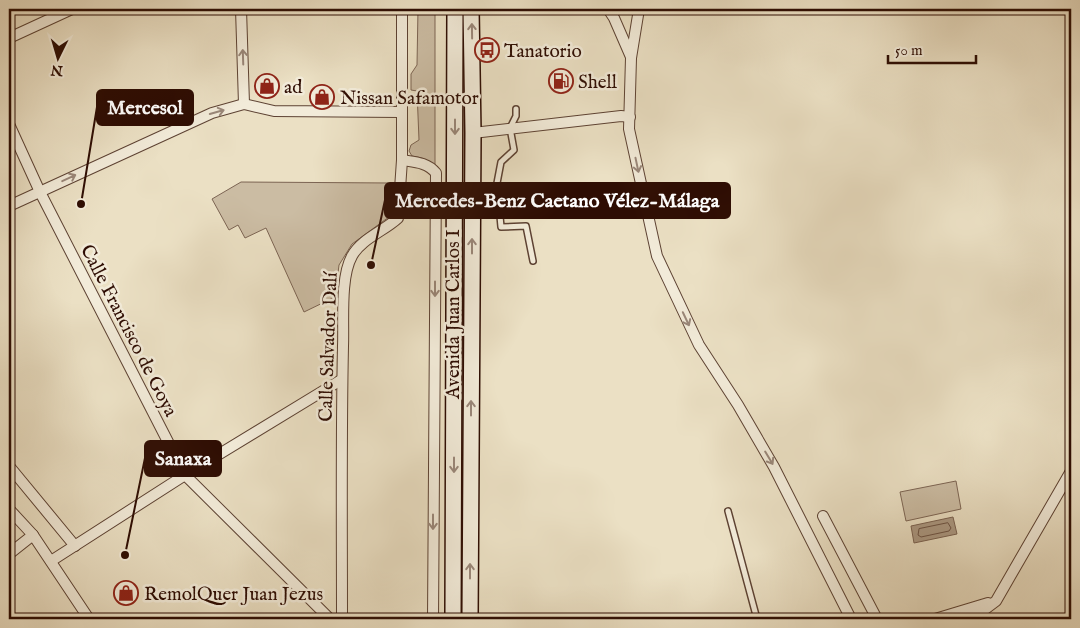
<svg xmlns="http://www.w3.org/2000/svg" width="1080" height="628" font-family="'IM FELL English',serif">
  <style>
    .green { fill: #cbbca3; stroke: #7c6453 }
    .water { fill: #ab9882; stroke: #79604f }
    .lines { fill: none; stroke-linecap: round; stroke-linejoin: round }
    .shore { stroke: #6c5242; stroke-width: 1 }
    .lane-casing { stroke: #5d4233; stroke-width: 8 }
    .street-casing { stroke: #5d4233; stroke-width: 12 }
    .secondary-casing { stroke: #2e0d03; stroke-width: 18 }
    .lane { stroke: #f2ebd9; stroke-width: 5 }
    .street { stroke: #f2ebd9; stroke-width: 10 }
    .secondary { stroke: #f2ebd9; stroke-width: 15 }
    .oneway { stroke: #9a8779 }
    .labels { text-anchor: middle; stroke-width: 5; stroke-linejoin: round; paint-order: stroke }
    .poi-label { font-size: 19px; fill: #2e0d03; stroke: #f2ebd9; text-anchor: start }
    .street-label { font-size: 19px; fill: #2e0d03; stroke: #f2ebd9 }
    .leader { fill: none; stroke: #2e0d03; stroke-width: 2 }
    .callout-dot { fill: #2e0d03; stroke: #f2ebd9; stroke-width: 2 }
    .callout { fill: #2e0d03; stroke: #2e0d03; stroke-width: 2 }
    .callout-label { font-size: 20px; text-anchor: middle; font-weight: bold; fill: #fff }
  </style>
  <rect width="100%" height="100%" fill="#ebe0c4"/>
  <filter id="stains"><feTurbulence type="fractalNoise" baseFrequency=".004" numOctaves="4"/><feColorMatrix values="0 0 0 0 .2 0 0 0 0 .09 0 0 0 0 .02 0 0 0 .5 -.17"/></filter>
  <radialGradient id="worn" r=".72"><stop offset=".6" stop-color="#630" stop-opacity="0"/><stop offset="1" stop-color="#630" stop-opacity=".3"/></radialGradient>
  <g class="green">
    <path d="M 418,9 L 435,9 L 435,166 L 422,158 L 412,156 L 409,151 L 411,145 L 419,140 L 417,91 L 411,90 L 411,74 L 417,65 Z"/>
    <path d="M 241,182 L 392,183 L 393,214 L 352,244 L 339,265 L 335,297 L 304,312 L 266,228 L 245,238 L 238,225 L 229,230 L 212,199 Z"/>
    <path d="M 956,481 L 961,509 L 906,521 L 900,492 Z"/>
  </g>
  <path class="water" d="M 953,517 L 957,534 L 914,543 L 911,526 Z"/>
  <g class="lines">
    <path class="shore" d="M 948,523 L 951,528 L 949,531 L 921,537 L 918,535 L 919,529 Z"/>
    <defs>
      <g id="lane">
        <path d="M 516,109 L 516,116 L 510,128 L 514,150 L 501,162 L 497,183 L 501,227 L 526,226 L 533,261"/>
        <path d="M 728,511 L 757,619"/>
      </g>
      <g id="street">
        <path d="M 241,9 L 244,104"/>
        <path d="M 608,9 L 614,18 L 631,57"/>
        <path d="M 639,9 L 631,58 L 629,129 L 657,256 L 699,345 L 738,405 L 774,467 L 851,619"/>
        <path d="M 9,38 L 72,9"/>
        <path d="M 9,124 L 40,192 L 185,475 L 330,619"/>
        <path d="M 473,133 L 621,116 L 630,117"/>
        <path d="M 402,160 C 414,162 427,162 436,173 L 433,619"/>
        <path d="M 9,206 L 212,113 L 244,104 L 274,111 L 401,112"/>
        <path d="M 9,466 L 75,546"/>
        <path d="M 9,509 L 33,535 L 89,619"/>
        <path d="M 823,516 L 877,619"/>
        <path d="M 9,554 L 33,535"/>
        <path d="M 51,561 L 185,475 L 341,380"/>
        <path d="M 342,619 C 342,528 341,437 343,346 C 344,322 340,277 352,256 C 361,239 384,231 398,218 L 402,160 L 402,9"/>
        <path d="M 935,619 L 988,603"/>
        <path d="M 964,619 L 980,613 L 996,601 L 1071,471"/>
      </g>
      <g id="secondary">
        <path d="M 453,619 L 455,9"/>
        <path d="M 470,619 L 473,133 L 471,9"/>
      </g>
    </defs>
    <use href="#lane" class="lane-casing"/>
    <use href="#street" class="street-casing"/>
    <use href="#secondary" class="secondary-casing"/>
    <use href="#lane" class="lane"/>
    <use href="#street" class="street"/>
    <use href="#secondary" class="secondary"/>
  </g>
  <defs><path id="oneway-shaft" d="M-6 0H5M1.5-3L5.5 0L1.5 3" fill="none" stroke-width="1.6" stroke-linecap="round" stroke-linejoin="round" transform="scale(1.25)"/></defs>
  <g class="oneway">
    <use href="#oneway-shaft" transform="translate(472 31) rotate(-91)"/>
    <use href="#oneway-shaft" transform="translate(243 57) rotate(-92)"/>
    <use href="#oneway-shaft" transform="translate(217 112) rotate(-16)"/>
    <use href="#oneway-shaft" transform="translate(455 127) rotate(90)"/>
    <use href="#oneway-shaft" transform="translate(637 165) rotate(78)"/>
    <use href="#oneway-shaft" transform="translate(69 178) rotate(-25)"/>
    <use href="#oneway-shaft" transform="translate(472 246) rotate(-90)"/>
    <use href="#oneway-shaft" transform="translate(435 289) rotate(90)"/>
    <use href="#oneway-shaft" transform="translate(686 319) rotate(65)"/>
    <use href="#oneway-shaft" transform="translate(471 408) rotate(-90)"/>
    <use href="#oneway-shaft" transform="translate(769 458) rotate(59)"/>
    <use href="#oneway-shaft" transform="translate(454 465) rotate(90)"/>
    <use href="#oneway-shaft" transform="translate(433 522) rotate(90)"/>
    <use href="#oneway-shaft" transform="translate(470 571) rotate(-90)"/>
  </g>
  <defs>
    <symbol id="bus-ring" viewBox="-11 -11 22 22"><circle r="9.5" fill="#f2ebd9" stroke="#8f2418" stroke-width="1.5"/><path d="M-5-6H5V4H4V6H2V4H-2V6H-4V4H-5ZM-3.5-4V0h7V-4ZM-3.5 1.2v1.5H-2V1.2ZM2 1.2v1.5H3.5V1.2Z" fill="#8f2418"/></symbol>
    <symbol id="fuel-ring" viewBox="-11 -11 22 22"><circle r="9.5" fill="#f2ebd9" stroke="#8f2418" stroke-width="1.5"/><path d="M-5.5-6h7V0h2V4h1.3V-2.5L3-4.5l.8-.8L6-3V5H2.5V1h-1V6h-7ZM-4.2-4.7v3.2H.2V-4.7Z" fill="#8f2418"/></symbol>
    <symbol id="shop-ring" viewBox="-11 -11 22 22"><circle r="9.5" fill="#f2ebd9" stroke="#8f2418" stroke-width="1.5"/><path d="M-5-2.5h2.3a2.7 3.5 0 0 1 5.4 0H5L5.5 6h-11ZM-1.5-2.5h3a1.5 2.3 0 0 0-3 0Z" fill="#8f2418"/></symbol>
  </defs>
  <g fill-rule="evenodd">
    <use href="#bus-ring" x="473" y="36" width="28" height="28"/>
    <use href="#fuel-ring" x="547" y="67" width="28" height="28"/>
    <use href="#shop-ring" x="253" y="72" width="28" height="28"/>
    <use href="#shop-ring" x="308" y="83" width="28" height="28"/>
    <use href="#shop-ring" x="112" y="579" width="28" height="28"/>
  </g>
  <g class="labels">
    <g class="poi-label">
      <text x="504" y="57">Tanatorio</text>
      <text x="578" y="88">Shell</text>
      <text x="284" y="93">ad</text>
      <text x="340" y="104">Nissan Safamotor</text>
      <text x="144" y="600">RemolQuer Juan Jezus</text>
    </g>
    <g class="street-label">
      <text transform="translate(452 314) rotate(-90)" y="7">Avenida Juan Carlos I</text>
      <text transform="translate(130 330) rotate(63)" y="7">Calle Francisco de Goya</text>
      <text transform="translate(327 347) rotate(-88)" y="7">Calle Salvador Dalí</text>
    </g>
  </g>
  <path class="leader" d="M81 204L97 107M371 265L385 200M125 555L145 458"/>
  <g class="callout-dot">
    <circle cx="81" cy="204" r="5"/>
    <circle cx="371" cy="265" r="5"/>
    <circle cx="125" cy="555" r="5"/>
  </g>
  <g class="callout">
    <rect x="97" y="90" width="96" height="35" rx="5"/>
    <rect x="385" y="183" width="345" height="35" rx="5"/>
    <rect x="145" y="441" width="76" height="35" rx="5"/>
  </g>
  <g class="callout-label">
    <text x="145" y="114">Mercesol</text>
    <text x="557" y="207">Mercedes-Benz Caetano Vélez-Málaga</text>
    <text x="183" y="465">Sanaxa</text>
  </g>
  <rect width="1080" height="628" fill="none" stroke="#ebe0c4" stroke-width="30"/>
  <rect x="10" y="10" width="1060" height="608" fill="none" stroke="#2e0d03" stroke-width="2.5"/>
  <rect x="15" y="15" width="1050" height="598" fill="none" stroke="#2e0d03"/>
  <g transform="translate(58 58) rotate(185)" stroke="#f2ebd9" stroke-width="4" paint-order="stroke">
  <path d="M0-4L9 19L0 12L-9 19Z" fill="#2e0d03"/>
  <text y="-8" font-size="14" font-weight="bold" text-anchor="middle" fill="#2e0d03">N</text>
  </g>
  <path d="M888 55v8h88v-8" fill="none" stroke="#2e0d03" stroke-width="2.5"/>
  <text x="895" y="55" font-size="15" fill="#2e0d03" stroke="#f2ebd9" stroke-width="4" paint-order="stroke">50 m</text>
  <rect width="100%" height="100%" filter="url(#stains)"/>
  <rect width="100%" height="100%" fill="url(#worn)"/>
</svg>
